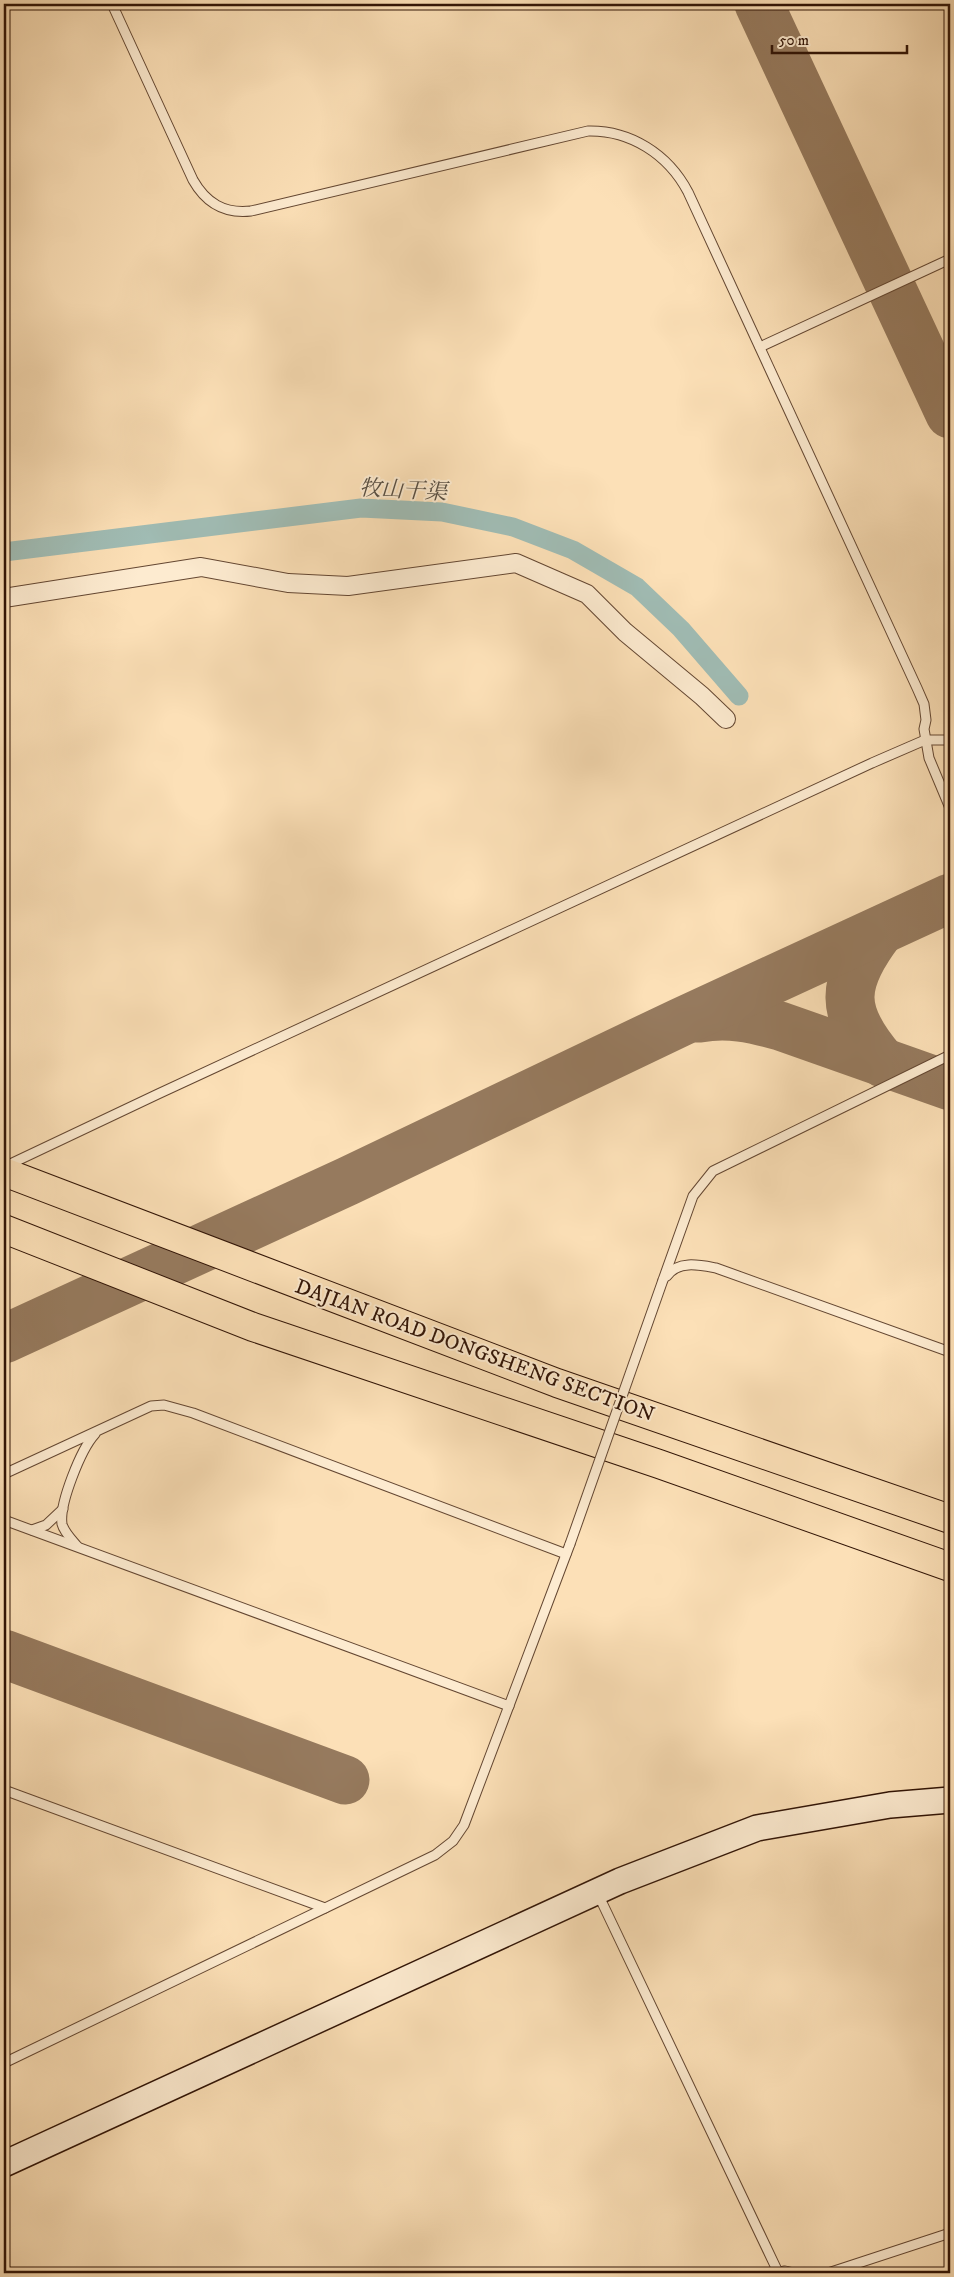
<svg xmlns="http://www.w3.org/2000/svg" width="954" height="2277" font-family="'IM FELL DW Pica','Noto Serif SC',serif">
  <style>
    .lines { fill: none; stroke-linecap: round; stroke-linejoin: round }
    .canal { stroke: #a0bcb4; stroke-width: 19 }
    .taxiway { stroke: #967a5e; stroke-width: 49 }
    .lane-casing { stroke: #644732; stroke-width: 11 }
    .street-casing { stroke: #644732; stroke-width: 20 }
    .secondary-casing { stroke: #311406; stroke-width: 28 }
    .primary-casing { stroke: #311406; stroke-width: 30 }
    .lane { stroke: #fdebd0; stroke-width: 9 }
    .street { stroke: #fdebd0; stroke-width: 18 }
    .secondary { stroke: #fdebd0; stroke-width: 25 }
    .primary { stroke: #fce0b7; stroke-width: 28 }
    .lane-bridge-casing { stroke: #644732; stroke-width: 11; stroke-linecap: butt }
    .lane-bridge { stroke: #fdebd0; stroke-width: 9 }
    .labels { text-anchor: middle; stroke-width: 4; stroke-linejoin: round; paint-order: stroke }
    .street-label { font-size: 21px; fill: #311406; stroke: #fdebd0 }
    .water-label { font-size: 22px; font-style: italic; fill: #584f43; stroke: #fdebd0 }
  </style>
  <rect width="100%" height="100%" fill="#fce0b7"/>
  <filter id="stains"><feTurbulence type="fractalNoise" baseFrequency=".004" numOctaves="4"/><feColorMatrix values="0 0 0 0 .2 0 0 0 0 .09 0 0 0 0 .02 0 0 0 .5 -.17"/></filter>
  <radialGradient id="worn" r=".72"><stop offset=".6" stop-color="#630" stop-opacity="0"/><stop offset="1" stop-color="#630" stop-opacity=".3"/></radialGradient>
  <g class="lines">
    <path class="canal" d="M 4,552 L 361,508 L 442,512 L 513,527 L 573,550 L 637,587 L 681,629 L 739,696"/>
    <g class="taxiway">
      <path d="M 759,4 L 950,414"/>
      <path d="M 880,931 C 840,984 839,1012 883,1063"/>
      <path d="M 699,1018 C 728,1013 752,1018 780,1026 L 950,1086"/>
      <path d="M 4,1339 L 348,1181 L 681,1022 L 950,898"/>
      <path d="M 4,1654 L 345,1780"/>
    </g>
    <defs>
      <g id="lane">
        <path d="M 112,4 L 193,180 C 206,203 224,214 251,211 L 588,131 C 630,130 668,154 688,192 L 917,688 L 924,704 L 926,720 L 924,729 L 929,758 L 950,808"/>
        <path d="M 760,347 L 950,259"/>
        <path d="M 6,1166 L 158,1094 L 872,763 L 925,740 L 950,740"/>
        <path d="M 667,1276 C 678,1260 700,1265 716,1268 L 950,1352"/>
        <path d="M 663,1280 L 693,1196 L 713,1171 L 950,1055"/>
        <path d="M 4,1474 L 151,1406 L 164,1405 L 193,1413 L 566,1554"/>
        <path d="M 4,1520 L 509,1706"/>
        <path d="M 32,1530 L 46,1525 L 63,1509"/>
        <path d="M 77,1546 C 72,1540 64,1532 62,1524 C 59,1504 81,1449 95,1434"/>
        <path d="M 4,1790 L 325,1908"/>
        <path d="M 597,1892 L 778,2272"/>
        <path d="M 4,2063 L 435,1855 L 453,1841 L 464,1825 L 570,1544"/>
        <path d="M 4,2266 L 7,2273"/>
        <path d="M 775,2273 L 785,2271 L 794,2273"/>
        <path d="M 828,2273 L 950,2233"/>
      </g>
      <path id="street" d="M 4,598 L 201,567 L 288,583 L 348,586 L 516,563 L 587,594 L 625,632 L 702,696 L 726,719"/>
      <path id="secondary" d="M 4,2164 L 620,1881 L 757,1828 L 890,1805 L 950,1800"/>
      <g id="primary">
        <path d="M 4,1172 L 557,1383 L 950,1519"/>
        <path d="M 4,1229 L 253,1327 L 659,1464 L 950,1567"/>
      </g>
    </defs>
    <use href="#lane" class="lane-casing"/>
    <use href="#street" class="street-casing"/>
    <use href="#secondary" class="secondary-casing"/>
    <use href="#primary" class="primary-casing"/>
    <use href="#lane" class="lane"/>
    <use href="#street" class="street"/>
    <use href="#secondary" class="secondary"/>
    <use href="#primary" class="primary"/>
    <defs>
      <path id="lane-bridge" d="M 570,1544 L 663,1280"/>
    </defs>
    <use href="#lane-bridge" class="lane-bridge-casing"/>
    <use href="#lane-bridge" class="lane-bridge"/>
  </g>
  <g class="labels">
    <g class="street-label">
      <text transform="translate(475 1350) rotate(20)" y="7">DAJIAN ROAD DONGSHENG SECTION</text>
    </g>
    <g class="water-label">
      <text transform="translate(403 489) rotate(3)" y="8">牧山干渠</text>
    </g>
  </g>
  <rect width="954" height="2277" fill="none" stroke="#fce0b7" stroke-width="20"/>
  <rect x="5" y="5" width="944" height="2267" fill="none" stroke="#311406" stroke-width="2.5"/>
  <rect x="10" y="10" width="934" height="2257" fill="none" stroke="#311406"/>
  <path d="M772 45v8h135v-8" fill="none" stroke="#311406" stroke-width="2.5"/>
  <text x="779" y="45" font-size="15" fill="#311406" stroke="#fdebd0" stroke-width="4" paint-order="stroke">50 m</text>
  <rect width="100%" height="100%" filter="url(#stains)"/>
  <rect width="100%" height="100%" fill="url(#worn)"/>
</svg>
